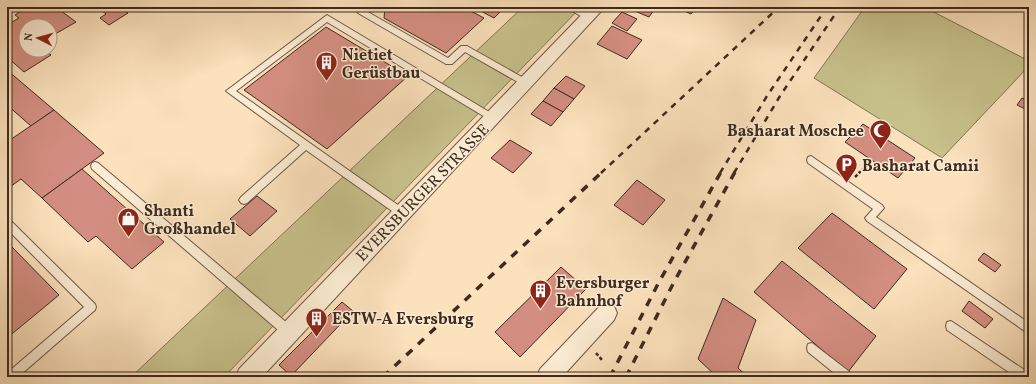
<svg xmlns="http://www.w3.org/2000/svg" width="1036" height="384" font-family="Vollkorn,serif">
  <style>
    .green { fill: #c7c08b; stroke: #837455 }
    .building { fill: #d48e81; stroke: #3f291f }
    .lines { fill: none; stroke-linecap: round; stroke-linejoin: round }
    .lane-casing { stroke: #6e5746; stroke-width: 2 }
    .street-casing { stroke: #6e5746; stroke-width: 2 }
    .path-far1 { stroke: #3f291f; stroke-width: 2; stroke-dasharray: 2.5 2; stroke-linecap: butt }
    .path { stroke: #3f291f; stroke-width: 2.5; stroke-dasharray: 3.5 2; stroke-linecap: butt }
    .lane { fill: #fcecd3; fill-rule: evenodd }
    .street { fill: #fcecd3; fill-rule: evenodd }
    .rail-far1 { stroke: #3f291f; stroke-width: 2.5; stroke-dasharray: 6 6; stroke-linecap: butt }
    .rail { stroke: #3f291f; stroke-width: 3.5; stroke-dasharray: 8 8; stroke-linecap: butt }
    .labels { text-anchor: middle; stroke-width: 3; stroke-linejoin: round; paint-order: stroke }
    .poi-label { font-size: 16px; font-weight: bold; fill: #3f291f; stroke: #fcecd3; text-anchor: start }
    .street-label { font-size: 16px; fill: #3f291f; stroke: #fcecd3 }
  </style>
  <rect width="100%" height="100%" fill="#fbe1bc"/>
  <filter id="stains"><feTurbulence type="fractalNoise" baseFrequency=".005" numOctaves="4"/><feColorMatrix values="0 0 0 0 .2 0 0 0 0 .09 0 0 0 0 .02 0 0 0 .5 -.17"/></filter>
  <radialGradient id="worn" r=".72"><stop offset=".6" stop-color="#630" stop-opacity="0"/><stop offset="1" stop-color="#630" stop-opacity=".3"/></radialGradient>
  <g class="green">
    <path d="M 523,7 L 581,7 L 224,377 L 131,377 Z"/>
    <path d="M 865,7 L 924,7 L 1029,61 L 1029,66 L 942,158 L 814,78 Z"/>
  </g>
  <g class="building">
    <path d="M 16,7 L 56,7 L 76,22 L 50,37 L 50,26 L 26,26 L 26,50 L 45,50 L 51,55 L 24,72 L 7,57 L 7,25 L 19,18 L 15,15 L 21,11 Z"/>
    <path d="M 97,7 L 120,7 L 128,13 L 109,25 L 100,18 L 106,14 Z"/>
    <path d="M 385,7 L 463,7 L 484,18 L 446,53 L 384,18 Z"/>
    <path d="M 473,7 L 505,7 L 494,18 Z"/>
    <path d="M 631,7 L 656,7 L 649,17 L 630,9 Z"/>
    <path d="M 676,7 L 697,7 L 691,14 Z"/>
    <path d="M 622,12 L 637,19 L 627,31 L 612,23 Z"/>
    <path d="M 612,26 L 642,40 L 627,59 L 597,44 Z"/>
    <path d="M 326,27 L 408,76 L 327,149 L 244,90 Z"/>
    <path d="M 7,70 L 54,110 L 31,126 L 7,105 Z"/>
    <path d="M 566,76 L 585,86 L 574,99 L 554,88 Z"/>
    <path d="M 554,88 L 574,99 L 563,112 L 543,101 Z"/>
    <path d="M 1022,98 L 1029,102 L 1029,111 L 1017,105 Z"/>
    <path d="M 543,101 L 563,112 L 551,126 L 531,114 Z"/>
    <path d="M 54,110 L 104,153 L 42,198 L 21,179 L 7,189 L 7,142 Z"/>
    <path d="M 863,124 L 915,158 L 898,178 L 845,142 Z"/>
    <path d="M 510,140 L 532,153 L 513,173 L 491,158 Z"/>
    <path d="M 82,169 L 164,242 L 132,269 L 96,236 L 88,242 L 42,198 Z"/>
    <path d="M 637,180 L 665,200 L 643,225 L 614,205 Z"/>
    <path d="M 257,196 L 277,211 L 250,236 L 230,219 Z"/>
    <path d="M 832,213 L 907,269 L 874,309 L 798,248 Z"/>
    <path d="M 11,246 L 59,295 L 7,338 L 7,249 Z"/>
    <path d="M 984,253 L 1001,265 L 995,272 L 978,260 Z"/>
    <path d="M 782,261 L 876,336 L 848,372 L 754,292 Z"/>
    <path d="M 561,267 L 586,289 L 520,357 L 495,332 Z"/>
    <path d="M 723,298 L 756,320 L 738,368 L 748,377 L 717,377 L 698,359 Z"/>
    <path d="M 969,301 L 993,319 L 985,328 L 962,311 Z"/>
    <path d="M 342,302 L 353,311 L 291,376 L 279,365 Z"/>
  </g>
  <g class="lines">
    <defs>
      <g id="lane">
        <path d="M 565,7 L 575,7 L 593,17 L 592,19 L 586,19 Z"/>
        <path d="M 361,8 L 448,58 L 461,46 L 467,46 L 529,81 L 530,83 L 526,86 L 523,85 L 465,52 L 452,64 L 446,64 L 358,13 L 357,11 Z"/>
        <path d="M 327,15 L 496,116 L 497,118 L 496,120 L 490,120 L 327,22 L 236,91 L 405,210 L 407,213 L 405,216 L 402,217 L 399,216 L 306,150 L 247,203 L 244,204 L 241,203 L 239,200 L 241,197 L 300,145 L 226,91 Z"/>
        <path d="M 811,156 L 882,205 L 884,208 L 876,217 L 1029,323 L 1029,334 L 867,221 L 865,218 L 873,209 L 808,163 L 807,160 L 808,157 Z"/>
        <path d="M 95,162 L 98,163 L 293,328 L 294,332 L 293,336 L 289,337 L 285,336 L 92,169 L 91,166 L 92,163 Z"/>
        <path d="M 7,219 L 10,220 L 95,304 L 96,307 L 95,310 L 18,377 L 7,377 L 7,373 L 84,307 L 7,229 Z"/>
        <path d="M 951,321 L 1029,373 L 1029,377 L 1016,377 L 947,330 L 946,326 L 947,322 Z"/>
        <path d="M 812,343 L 851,373 L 852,377 L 839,377 L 808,352 L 807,348 L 808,344 Z"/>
      </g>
      <g id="street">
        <path d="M 589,7 L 605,7 L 262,377 L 236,377 L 239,369 Z"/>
        <path d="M 607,303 L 614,306 L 617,313 L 614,320 L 562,377 L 537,377 L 540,369 L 600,306 Z"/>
      </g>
    </defs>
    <use href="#lane" class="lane-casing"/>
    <use href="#street" class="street-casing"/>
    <path class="path-far1" d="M 859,173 L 871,160"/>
    <g class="path">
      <path d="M 855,177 L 860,172"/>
      <path d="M 596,353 L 602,360"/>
    </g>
    <use href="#lane" class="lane"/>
    <use href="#street" class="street"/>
    <g class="rail-far1">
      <path d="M 601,173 L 779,7"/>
      <path d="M 720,173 L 767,96 L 827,7"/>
      <path d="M 734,173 L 780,96 L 840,7"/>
    </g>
    <g class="rail">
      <path d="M 383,377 L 602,172"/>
      <path d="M 610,377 L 659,282 L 721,172"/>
      <path d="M 626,377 L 674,282 L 735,172"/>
    </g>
  </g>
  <defs>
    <symbol id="building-pin" viewBox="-11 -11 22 30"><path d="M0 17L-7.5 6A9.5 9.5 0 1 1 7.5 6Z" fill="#8f2418" stroke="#fcecd3"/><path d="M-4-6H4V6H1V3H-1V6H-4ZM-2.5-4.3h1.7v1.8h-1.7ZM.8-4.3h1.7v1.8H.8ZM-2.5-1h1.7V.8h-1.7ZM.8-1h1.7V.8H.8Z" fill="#fff"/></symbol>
    <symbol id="mosque-pin" viewBox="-11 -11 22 30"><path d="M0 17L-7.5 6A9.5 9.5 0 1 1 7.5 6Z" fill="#8f2418" stroke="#fcecd3"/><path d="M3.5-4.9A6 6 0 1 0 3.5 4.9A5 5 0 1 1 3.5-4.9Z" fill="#fff"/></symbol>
    <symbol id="parking-pin" viewBox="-11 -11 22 30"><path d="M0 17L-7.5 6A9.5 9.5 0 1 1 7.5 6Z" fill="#8f2418" stroke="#fcecd3"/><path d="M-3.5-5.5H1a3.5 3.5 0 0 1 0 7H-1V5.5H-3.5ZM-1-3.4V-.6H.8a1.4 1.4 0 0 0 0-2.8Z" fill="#fff"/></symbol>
    <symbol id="shop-pin" viewBox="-11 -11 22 30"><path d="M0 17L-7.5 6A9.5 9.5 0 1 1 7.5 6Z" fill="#8f2418" stroke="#fcecd3"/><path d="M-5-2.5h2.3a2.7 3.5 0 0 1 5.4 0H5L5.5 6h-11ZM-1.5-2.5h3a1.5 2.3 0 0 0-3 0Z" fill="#fff"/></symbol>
  </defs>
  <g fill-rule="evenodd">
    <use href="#building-pin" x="314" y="50" width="25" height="34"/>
    <use href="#mosque-pin" x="868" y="118" width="25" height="34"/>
    <use href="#parking-pin" x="834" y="152" width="25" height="34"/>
    <use href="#shop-pin" x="116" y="206" width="25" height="34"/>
    <use href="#building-pin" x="528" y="278" width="25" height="34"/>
    <use href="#building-pin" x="304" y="306" width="25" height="34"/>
  </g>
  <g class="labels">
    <g class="poi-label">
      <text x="342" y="60">Nietiet<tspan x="342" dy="18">Gerüstbau</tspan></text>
      <text x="864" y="136" text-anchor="end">Basharat Moschee</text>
      <text x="862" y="171">Basharat Camii</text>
      <text x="144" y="216">Shanti<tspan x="144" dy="18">Großhandel</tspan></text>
      <text x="556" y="288">Eversburger<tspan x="556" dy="18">Bahnhof</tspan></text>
      <text x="332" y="324">ESTW-A Eversburg</text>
    </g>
    <g class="street-label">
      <text transform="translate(422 192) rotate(-46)" y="6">EVERSBURGER STRASSE</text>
    </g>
  </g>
  <rect width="1036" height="384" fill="none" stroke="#fbe1bc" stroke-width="24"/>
  <rect x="8" y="8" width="1020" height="368" fill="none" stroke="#3f291f" stroke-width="2"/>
  <rect x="12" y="12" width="1012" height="360" fill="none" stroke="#3f291f"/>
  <g transform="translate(38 38) rotate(276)"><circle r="19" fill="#fcecd3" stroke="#b09e8b"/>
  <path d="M0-3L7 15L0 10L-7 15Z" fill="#8f2418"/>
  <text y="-6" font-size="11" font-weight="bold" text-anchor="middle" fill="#3f291f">N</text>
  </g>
  <rect width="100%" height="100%" filter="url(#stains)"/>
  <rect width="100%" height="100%" fill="url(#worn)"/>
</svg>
